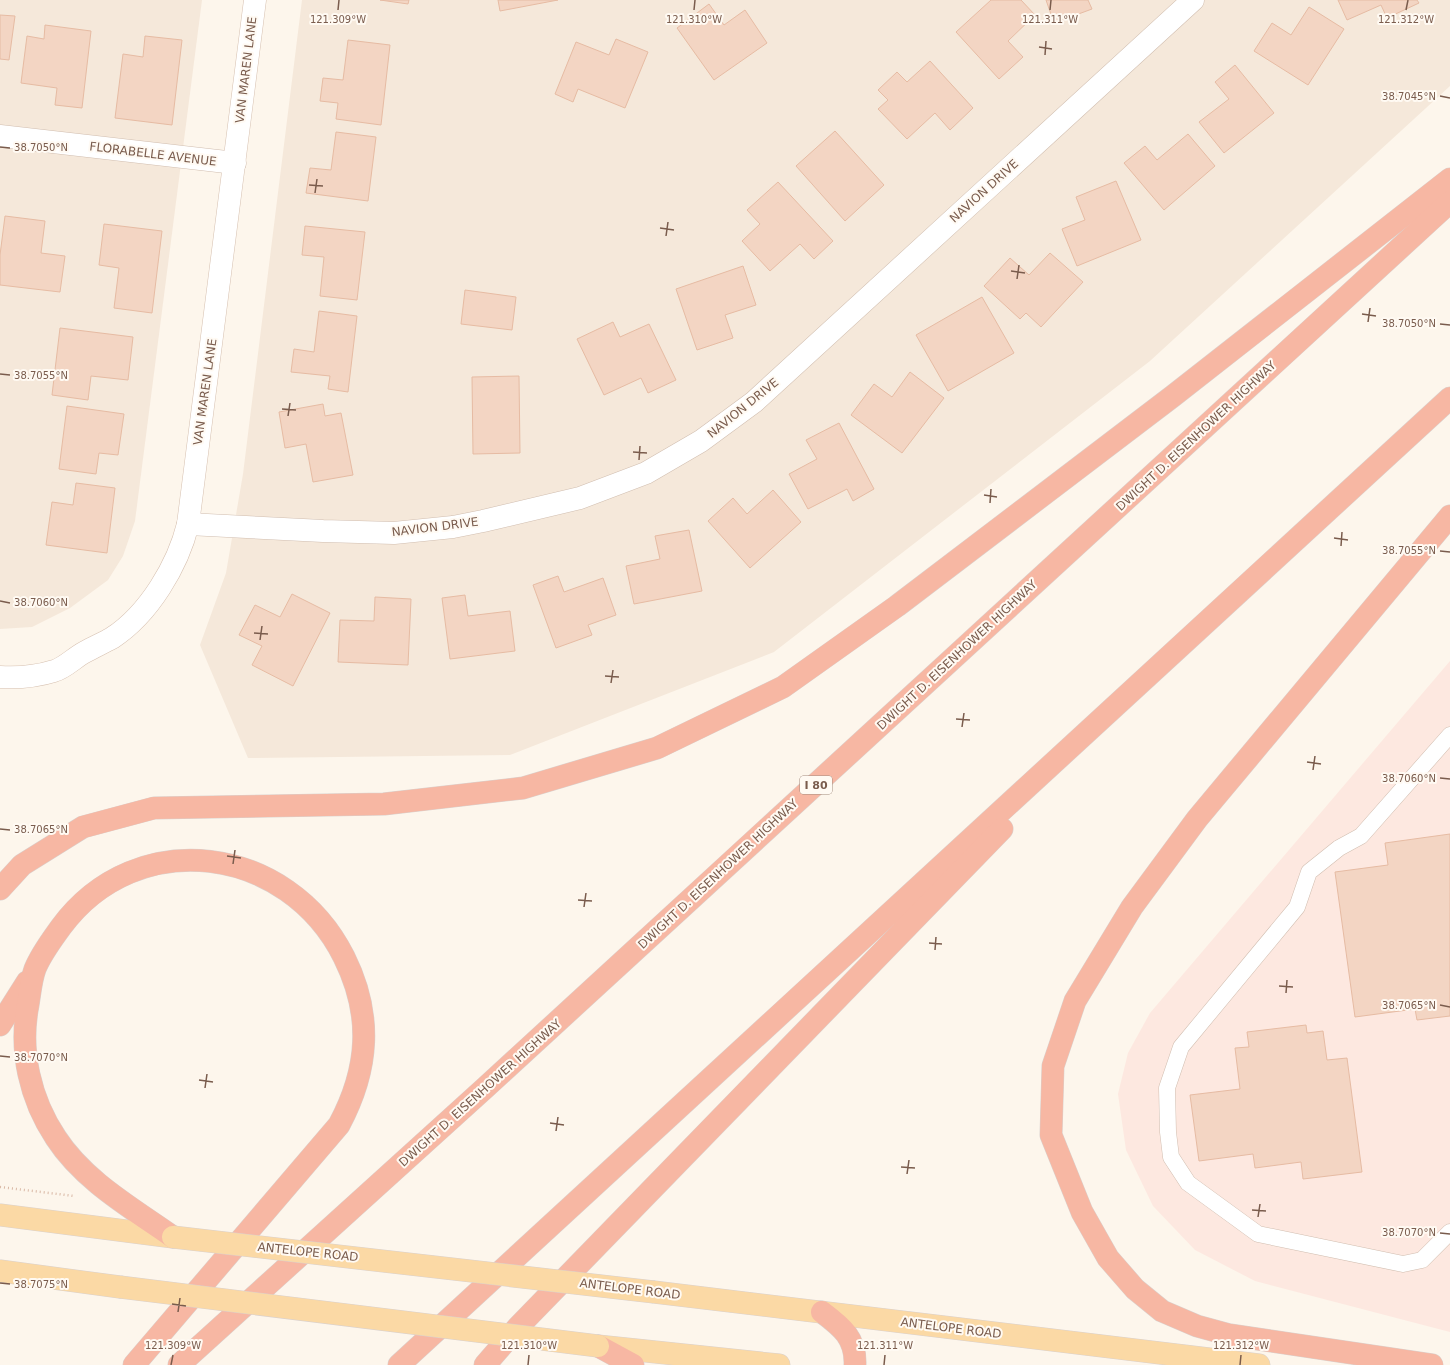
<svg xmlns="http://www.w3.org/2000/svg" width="1450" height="1365" font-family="'DejaVu Sans',sans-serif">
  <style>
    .residential { fill: #f5e8da }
    .commercial { fill: #fde8e0 }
    .building { fill: #f3d5c3; stroke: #e6bba3 }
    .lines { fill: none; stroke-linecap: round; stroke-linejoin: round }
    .lane-casing { stroke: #d1beb0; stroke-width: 17 }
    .street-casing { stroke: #d1beb0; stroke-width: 23 }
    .secondary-casing { stroke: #d6c0b0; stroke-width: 23 }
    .primary-casing { stroke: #dad1cd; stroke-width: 23 }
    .highway-casing { stroke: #dad1cd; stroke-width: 23 }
    .path { stroke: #d9b8a5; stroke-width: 2.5; stroke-dasharray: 1 3; stroke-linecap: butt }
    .lane { stroke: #fff; stroke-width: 16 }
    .street { stroke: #fff; stroke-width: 22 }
    .secondary { stroke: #fff; stroke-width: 22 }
    .primary { stroke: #fbd9a5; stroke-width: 22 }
    .highway { stroke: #f7b7a3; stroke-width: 22 }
    .primary-bridge-casing { stroke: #dad1cd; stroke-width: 23; stroke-linecap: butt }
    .primary-bridge { stroke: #fbd9a5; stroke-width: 22 }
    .ticks { fill: none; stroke: #7a5c4d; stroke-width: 1.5 }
    .labels { text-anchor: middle; stroke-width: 4; stroke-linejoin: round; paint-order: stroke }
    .shield { fill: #fffaf3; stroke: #a28b7f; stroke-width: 1 }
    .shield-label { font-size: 11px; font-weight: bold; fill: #7a5c4d }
    .street-label { font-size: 12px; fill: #7a5c4d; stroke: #fffaf3 }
    .ticks-label { font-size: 10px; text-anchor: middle; fill: #7a5c4d; stroke: #fffaf3; stroke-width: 4; stroke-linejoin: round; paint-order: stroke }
  </style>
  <rect width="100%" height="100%" fill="#fdf6ec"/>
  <g class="residential">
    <path d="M 0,0 L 202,0 L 135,521 L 123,556 L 108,580 L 70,608 L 32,627 L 0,629 Z"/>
    <path d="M 302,0 L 1450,0 L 1450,86 L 1150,361 L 774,652 L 510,755 L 248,758 L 200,645 L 226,573 L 243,474 Z"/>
  </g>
  <path class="commercial" d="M 1450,661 L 1450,1332 L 1255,1281 L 1195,1250 L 1153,1206 L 1126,1150 L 1118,1094 L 1128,1053 L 1150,1013 Z"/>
  <g class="building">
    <path d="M 380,0 L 409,0 L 408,4 Z"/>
    <path d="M 498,0 L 558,0 L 500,11 Z"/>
    <path d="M 991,0 L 1021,0 L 1035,15 L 1008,41 L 1023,57 L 999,79 L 956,32 Z"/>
    <path d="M 1046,0 L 1088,0 L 1092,9 L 1054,23 Z"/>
    <path d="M 1338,0 L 1417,0 L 1419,3 L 1387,18 L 1381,5 L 1347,20 Z"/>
    <path d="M 709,4 L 724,25 L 745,10 L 767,43 L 714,80 L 677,28 Z"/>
    <path d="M 1309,7 L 1344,29 L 1308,85 L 1254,51 L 1272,23 L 1291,35 Z"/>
    <path d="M 0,15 L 15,16 L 9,60 L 0,59 Z"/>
    <path d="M 45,25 L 91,31 L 82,108 L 55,105 L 57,88 L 21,83 L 27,36 L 44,39 Z"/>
    <path d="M 145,36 L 182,40 L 172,125 L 115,118 L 123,54 L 143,57 Z"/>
    <path d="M 616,39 L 648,52 L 625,108 L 578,89 L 573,102 L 555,94 L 576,42 L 609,55 Z"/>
    <path d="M 348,40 L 390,45 L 381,125 L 336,119 L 338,103 L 320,101 L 323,78 L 343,80 Z"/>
    <path d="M 930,61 L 973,108 L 950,130 L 935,113 L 907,139 L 878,109 L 888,100 L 878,90 L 897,72 L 907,82 Z"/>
    <path d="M 1235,65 L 1274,113 L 1224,153 L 1199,122 L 1229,99 L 1215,82 Z"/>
    <path d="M 835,131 L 884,185 L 845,221 L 796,166 Z"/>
    <path d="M 336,132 L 376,137 L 368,201 L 306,193 L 310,168 L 331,170 Z"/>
    <path d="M 1188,134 L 1215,166 L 1164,210 L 1124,163 L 1145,146 L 1157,160 Z"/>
    <path d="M 1116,181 L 1141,240 L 1077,266 L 1062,229 L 1085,220 L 1076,197 Z"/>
    <path d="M 778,182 L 833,241 L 814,259 L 800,244 L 770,271 L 742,241 L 760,224 L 747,210 Z"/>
    <path d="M 5,216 L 45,221 L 41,253 L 65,256 L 60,292 L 0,285 L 0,255 Z"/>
    <path d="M 104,224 L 162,231 L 152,313 L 114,308 L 119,268 L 99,265 Z"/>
    <path d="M 305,226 L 365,232 L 357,300 L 320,296 L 324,257 L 302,255 Z"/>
    <path d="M 1050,253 L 1083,282 L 1041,327 L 1026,313 L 1020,319 L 984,286 L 1010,258 L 1029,275 Z"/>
    <path d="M 743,266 L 756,305 L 725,315 L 733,338 L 697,350 L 676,289 Z"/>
    <path d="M 465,290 L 516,297 L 512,330 L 461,324 Z"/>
    <path d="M 982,297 L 1014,353 L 948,391 L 916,335 Z"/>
    <path d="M 319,311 L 357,316 L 348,392 L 328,389 L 330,376 L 291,372 L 294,349 L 314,352 Z"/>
    <path d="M 613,322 L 620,337 L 649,324 L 676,380 L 648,393 L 641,378 L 604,395 L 577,339 Z"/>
    <path d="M 60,328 L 133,337 L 128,380 L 91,376 L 88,400 L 52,395 Z"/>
    <path d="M 910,372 L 944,398 L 902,453 L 851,415 L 874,384 L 892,397 Z"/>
    <path d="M 519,376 L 520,453 L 473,454 L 472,377 Z"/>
    <path d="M 323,404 L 325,416 L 341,413 L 353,475 L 313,482 L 306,444 L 285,448 L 279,412 Z"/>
    <path d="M 67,406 L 124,414 L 118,455 L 99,453 L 96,474 L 59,469 Z"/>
    <path d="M 839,423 L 874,489 L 853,501 L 847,489 L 808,509 L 789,474 L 817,459 L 806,440 Z"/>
    <path d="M 76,483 L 115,488 L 107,553 L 46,545 L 52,502 L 73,505 Z"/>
    <path d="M 773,490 L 801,522 L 750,568 L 708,521 L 733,498 L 747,514 Z"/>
    <path d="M 689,530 L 702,591 L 634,604 L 626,566 L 660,559 L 655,536 Z"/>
    <path d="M 558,576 L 564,592 L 603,578 L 616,615 L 588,625 L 592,635 L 556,648 L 533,585 Z"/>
    <path d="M 292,594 L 330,613 L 293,686 L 252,665 L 262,646 L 239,635 L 255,605 L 280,617 Z"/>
    <path d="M 465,595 L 468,616 L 510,611 L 515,651 L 450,659 L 442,598 Z"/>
    <path d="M 375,597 L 411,599 L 408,665 L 338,662 L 340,620 L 374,621 Z"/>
    <path d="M 1450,834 L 1450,1016 L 1417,1020 L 1415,1009 L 1355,1017 L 1335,872 L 1388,865 L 1385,843 Z"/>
    <path d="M 1306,1025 L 1307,1033 L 1323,1031 L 1327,1060 L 1347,1058 L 1362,1172 L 1303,1179 L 1301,1162 L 1255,1168 L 1253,1154 L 1199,1161 L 1190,1095 L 1240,1089 L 1235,1048 L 1249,1047 L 1247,1032 Z"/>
  </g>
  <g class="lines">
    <defs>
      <path id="lane" d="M 1450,735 L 1361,836 L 1339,848 L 1309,872 L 1297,907 L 1181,1047 L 1167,1088 L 1168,1132 L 1171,1157 L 1188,1183 L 1258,1234 L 1403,1264 L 1422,1260 L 1450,1232"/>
      <g id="street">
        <path d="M 0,136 L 235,163"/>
        <path d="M 188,524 L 323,531 L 394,533 L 453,527 L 483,521 L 580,498 L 646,473 L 701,441 L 754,402 L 1193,0"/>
      </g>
      <path id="secondary" d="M 0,677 C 17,678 38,676 54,671 C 65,668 75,657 85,652 C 94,647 103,643 112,638 C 149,614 178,565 188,524 L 255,0"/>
      <g id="primary">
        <path d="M 0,1215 L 173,1237"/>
        <path d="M 0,1271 L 120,1287"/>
        <path d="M 654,1292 L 1259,1365"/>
        <path d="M 598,1346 L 779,1365"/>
      </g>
      <g id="highway">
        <path d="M 0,889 L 22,865 L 83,827 L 154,808 L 384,804 L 523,788 L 657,748 L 783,687 L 897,606 L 1173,396 L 1450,179"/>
        <path d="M 0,1025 L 27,982"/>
        <path d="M 822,1312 C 842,1327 856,1338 855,1365"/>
        <path d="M 598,1346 L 633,1365"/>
        <path d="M 134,1365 L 339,1125 C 369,1069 373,1015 344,957 C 288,845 137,824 61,927 C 51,941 41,954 35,969 C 31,980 30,993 28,1005 C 19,1051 30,1099 56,1138 C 84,1181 132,1208 173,1237"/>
        <path d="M 179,1365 L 486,1087 L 1450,202"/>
        <path d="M 399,1365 L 1450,398"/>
        <path d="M 485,1365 L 518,1327 L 1002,829"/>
        <path d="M 1432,1365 L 1230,1335 L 1197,1326 L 1162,1311 L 1135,1289 L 1108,1258 L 1082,1212 L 1051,1135 L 1053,1066 L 1075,1001 L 1132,907 L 1197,819 L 1450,516"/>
      </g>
    </defs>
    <use href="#lane" class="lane-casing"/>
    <use href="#street" class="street-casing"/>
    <use href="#secondary" class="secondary-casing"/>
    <use href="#primary" class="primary-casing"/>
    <use href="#highway" class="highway-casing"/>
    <path class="path" d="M 0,1187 L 74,1196"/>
    <use href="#lane" class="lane"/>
    <use href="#street" class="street"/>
    <use href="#secondary" class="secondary"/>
    <use href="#primary" class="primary"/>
    <use href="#highway" class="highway"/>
    <defs>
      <g id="primary-bridge">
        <path d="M 173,1237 L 654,1292"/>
        <path d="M 120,1287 L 598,1346"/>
      </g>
    </defs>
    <use href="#primary-bridge" class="primary-bridge-casing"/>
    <use href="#primary-bridge" class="primary-bridge"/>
  </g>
  <path class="ticks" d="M 338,10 L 339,0M 694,10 L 695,0M 1050,10 L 1051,0M 1406,10 L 1408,0M 1039,47 L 1052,49M 1045,55 L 1046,41M 1440,96 L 1450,98M 0,147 L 10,148M 309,185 L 323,186M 315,193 L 317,179M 660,228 L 674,230M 666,236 L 668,222M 1011,271 L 1025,273M 1017,279 L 1019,265M 1362,314 L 1376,316M 1368,322 L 1370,308M 1440,324 L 1450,325M 0,374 L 10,375M 282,409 L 296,410M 288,416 L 290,403M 633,452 L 647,453M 639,460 L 640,446M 984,495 L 997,497M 990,503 L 991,489M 1334,538 L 1348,540M 1341,546 L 1342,532M 1440,551 L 1450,552M 0,601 L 10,603M 254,633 L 268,634M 260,640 L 262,626M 605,676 L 619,677M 611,683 L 613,670M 956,719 L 970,720M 962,727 L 964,713M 1307,762 L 1321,764M 1313,770 L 1315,756M 1440,778 L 1450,779M 0,829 L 10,830M 227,856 L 241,858M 233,864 L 235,850M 578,900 L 592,901M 584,907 L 586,893M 929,943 L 942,944M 935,950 L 936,937M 1279,986 L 1293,987M 1286,993 L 1287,980M 1440,1005 L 1450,1007M 0,1056 L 10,1057M 199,1080 L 213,1082M 205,1088 L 207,1074M 550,1123 L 564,1125M 556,1131 L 558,1117M 901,1167 L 915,1168M 907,1174 L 909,1160M 1252,1210 L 1266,1211M 1258,1217 L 1260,1204M 1440,1233 L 1450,1234M 0,1283 L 10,1284M 172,1304 L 186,1306M 178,1312 L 180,1298M 171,1365 L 173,1355M 528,1365 L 529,1355M 884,1365 L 885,1355M 1240,1365 L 1241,1355"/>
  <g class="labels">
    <rect class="shield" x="800" y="776" width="32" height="18" rx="3"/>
    <g class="shield-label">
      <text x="816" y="789">I 80</text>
    </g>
    <g class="street-label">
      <text transform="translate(246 70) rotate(-83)" y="4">VAN MAREN LANE</text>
      <text transform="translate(153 154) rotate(7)" y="4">FLORABELLE AVENUE</text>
      <text transform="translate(984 191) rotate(-42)" y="4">NAVION DRIVE</text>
      <text transform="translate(205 392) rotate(-82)" y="4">VAN MAREN LANE</text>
      <text transform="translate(743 408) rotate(-39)" y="4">NAVION DRIVE</text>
      <text transform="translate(1196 436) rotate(-43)" y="4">DWIGHT D. EISENHOWER HIGHWAY</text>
      <text transform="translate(435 527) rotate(-7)" y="4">NAVION DRIVE</text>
      <text transform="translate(957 655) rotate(-43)" y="4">DWIGHT D. EISENHOWER HIGHWAY</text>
      <text transform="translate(718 874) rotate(-43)" y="4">DWIGHT D. EISENHOWER HIGHWAY</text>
      <text transform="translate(480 1093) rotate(-42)" y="4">DWIGHT D. EISENHOWER HIGHWAY</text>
      <text transform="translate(308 1252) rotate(6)" y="4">ANTELOPE ROAD</text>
      <text transform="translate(630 1289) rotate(7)" y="4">ANTELOPE ROAD</text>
      <text transform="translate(951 1328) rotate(7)" y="4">ANTELOPE ROAD</text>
    </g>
  </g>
  <g class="ticks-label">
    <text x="338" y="23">121.309°W</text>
    <text x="694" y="23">121.310°W</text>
    <text x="1050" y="23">121.311°W</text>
    <text x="1406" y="23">121.312°W</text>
    <text x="1409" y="100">38.7045°N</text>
    <text x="41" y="151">38.7050°N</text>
    <text x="1409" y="327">38.7050°N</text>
    <text x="41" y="379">38.7055°N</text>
    <text x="1409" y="554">38.7055°N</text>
    <text x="41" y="606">38.7060°N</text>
    <text x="1409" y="782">38.7060°N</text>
    <text x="41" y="833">38.7065°N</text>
    <text x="1409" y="1009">38.7065°N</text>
    <text x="41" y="1061">38.7070°N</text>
    <text x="1409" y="1236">38.7070°N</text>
    <text x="41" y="1288">38.7075°N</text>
    <text x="173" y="1349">121.309°W</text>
    <text x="529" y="1349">121.310°W</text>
    <text x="885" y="1349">121.311°W</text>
    <text x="1241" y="1349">121.312°W</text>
  </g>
</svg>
